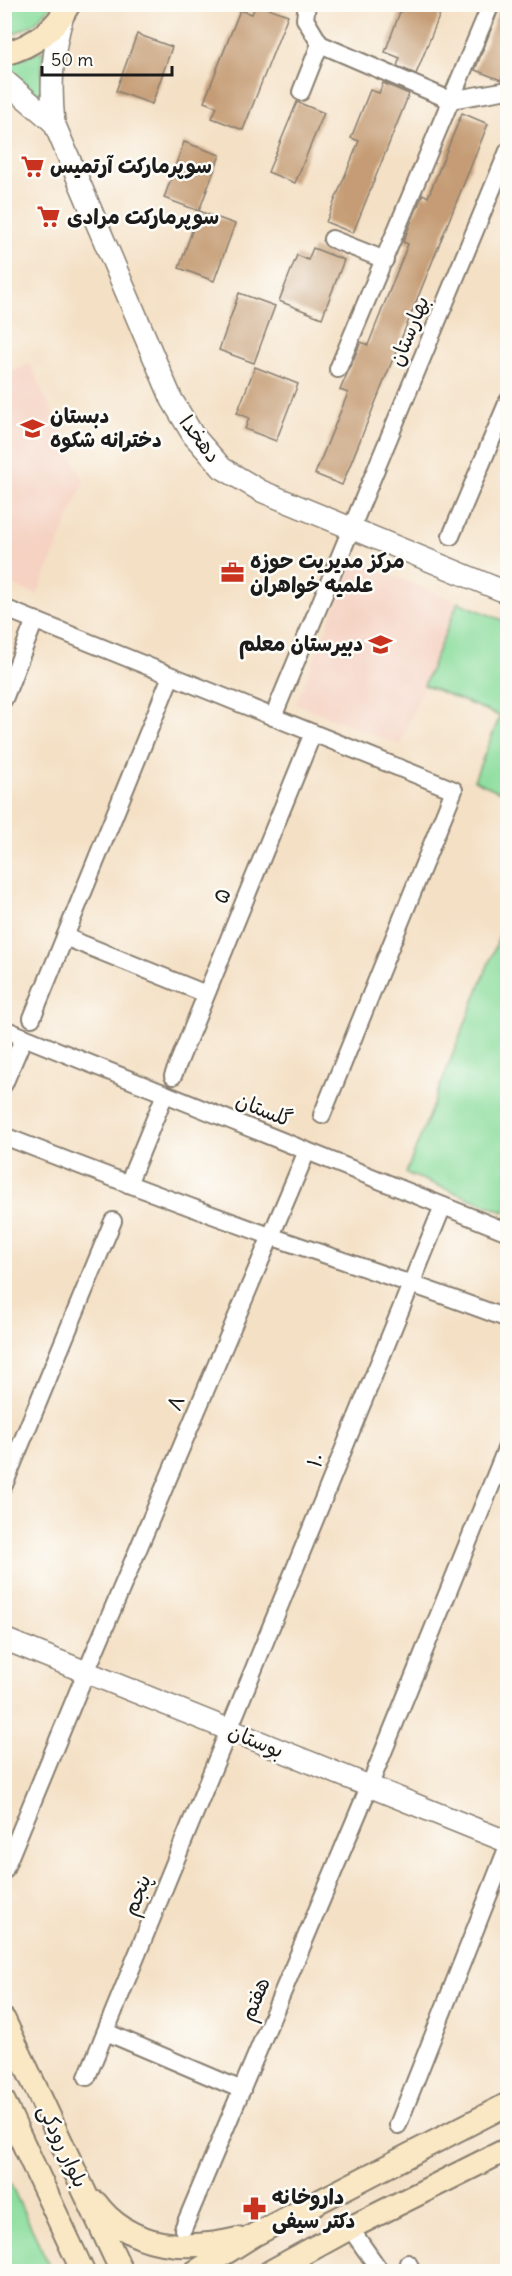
<svg xmlns="http://www.w3.org/2000/svg" width="512" height="2276" font-family="Delius,'Playpen Sans Arabic',sans-serif">
  <style>
    .built { fill: #f5d2c2 }
    .green { fill: #8bdd9d; stroke: #547c5c; stroke-width: 1.5 }
    .building { fill: #c59c74 }
    .lines { fill: none; stroke-linecap: round; stroke-linejoin: round }
    .minor-casing { stroke: #887e70; stroke-width: 20 }
    .tertiary-casing { stroke: #887e70; stroke-width: 24 }
    .secondary-casing { stroke: #887e70; stroke-width: 26 }
    .minor { stroke: #fff; stroke-width: 16 }
    .tertiary { stroke: #fff; stroke-width: 21 }
    .secondary { stroke: #fae7c3; stroke-width: 22 }
    .labels { text-anchor: middle; stroke-width: 5; stroke-linejoin: round; paint-order: stroke }
    .poi-label { font-size: 21px; font-weight: bold; fill: #1c1c1c; stroke: #fdfcf7; text-anchor: start }
    .street-label { font-size: 21px; fill: #1c1c1c; stroke: #fdfcf7 }
  </style>
  <rect width="100%" height="100%" fill="#fdfcf7"/>
  <filter id="ink" filterUnits="userSpaceOnUse"><feTurbulence type="fractalNoise" baseFrequency=".0167" numOctaves="2"/><feDisplacementMap in="SourceGraphic" scale="12" xChannelSelector="R" yChannelSelector="G"/><feConvolveMatrix kernelMatrix="1 2 1 2 8 2 1 2 1" color-interpolation-filters="sRGB"/></filter>
  <filter id="wash" filterUnits="userSpaceOnUse"><feTurbulence type="fractalNoise" baseFrequency=".008" numOctaves="4" result="noise"/><feDisplacementMap in="SourceGraphic" scale="24" xChannelSelector="R" yChannelSelector="G"/><feGaussianBlur stdDeviation="1.35" result="paint"/><feColorMatrix in="noise" values="0 0 0 0 0 0 0 0 0 0 0 0 0 0 0 0 0 1.4 0 .05"/><feComposite in="paint" operator="in"/></filter>
  <g filter="url(#wash)">
    <rect width="100%" height="100%" fill="#f4e0c5"/>
    <g class="built">
      <path d="M 30,363 L 84,482 L 37,595 L 4,582 L 5,375 Z"/>
      <path d="M 354,560 L 458,602 L 400,745 L 296,704 Z"/>
    </g>
    <g class="green">
      <path d="M 5,4 L 52,4 L 52,5 L 34,24 L 5,38 Z"/>
      <path d="M 43,51 L 41,97 L 4,64 Z"/>
      <path d="M 458,602 L 507,622 L 507,795 L 474,780 L 500,716 L 424,685 Z"/>
      <path d="M 507,917 L 508,1202 L 504,1212 L 406,1173 Z"/>
      <path d="M 10,2183 L 52,2271 L 5,2271 L 5,2186 Z"/>
    </g>
    <g id="blocks">
      <g class="building">
        <path d="M 256,4 L 288,15 L 243,130 L 212,118 L 217,107 L 204,102 L 240,10 L 252,14 Z"/>
        <path d="M 403,4 L 444,4 L 416,74 L 397,66 L 400,58 L 385,52 Z"/>
        <path d="M 501,4 L 507,4 L 507,63 L 501,80 L 475,70 Z"/>
        <path d="M 137,34 L 172,47 L 152,104 L 116,91 Z"/>
        <path d="M 383,83 L 409,94 L 353,233 L 326,222 L 359,141 L 351,138 L 370,90 L 379,93 Z"/>
        <path d="M 297,102 L 324,113 L 295,183 L 268,172 Z"/>
        <path d="M 462,113 L 488,124 L 342,485 L 315,474 L 348,393 L 340,390 L 361,342 L 368,345 L 408,244 L 403,242 L 423,194 L 428,197 Z"/>
        <path d="M 184,142 L 220,155 L 199,211 L 164,198 Z"/>
        <path d="M 199,211 L 235,224 L 214,281 L 179,268 Z"/>
        <path d="M 313,248 L 344,260 L 322,318 L 279,301 L 297,255 L 308,260 Z"/>
        <path d="M 239,293 L 275,306 L 254,363 L 219,350 Z"/>
        <path d="M 255,367 L 298,384 L 276,441 L 245,429 L 249,418 L 237,413 Z"/>
      </g>
    </g>
  </g>
  <g filter="url(#ink)">
    <use href="#blocks" fill-opacity="0" stroke="#887e70" stroke-width="1.5"/>
    <g class="lines">
      <defs>
        <g id="minor">
          <path d="M 320,44 L 450,100 L 508,90"/>
          <path d="M 301,92 L 320,44 L 305,19 L 307,4"/>
          <path d="M 332,239 L 385,260"/>
          <path d="M 338,369 L 491,4"/>
          <path d="M 451,536 L 508,401"/>
          <path d="M 4,608 L 454,790 L 322,1115"/>
          <path d="M 4,699 L 35,620"/>
          <path d="M 273,717 L 508,151"/>
          <path d="M 65,937 L 206,994"/>
          <path d="M 32,1018 L 171,676"/>
          <path d="M 4,1029 L 508,1232"/>
          <path d="M 173,1076 L 313,733"/>
          <path d="M 4,1084 L 24,1037"/>
          <path d="M 4,1136 C 93,1171 181,1204 270,1236 C 350,1263 429,1289 508,1319"/>
          <path d="M 128,1184 L 165,1094"/>
          <path d="M 4,1485 L 113,1221"/>
          <path d="M 4,1871 L 86,1672 L 307,1151"/>
          <path d="M 106,2032 L 242,2090"/>
          <path d="M 87,2077 L 443,1206"/>
          <path d="M 398,2125 L 508,1846"/>
          <path d="M 350,2228 L 381,2272"/>
          <path d="M 183,2229 L 369,1787 L 508,1444"/>
          <path d="M 408,2263 L 413,2272"/>
        </g>
        <g id="tertiary">
          <path d="M 63,15 C 52,52 50,85 54,123 L 172,400 L 193,435 L 222,468 L 261,491 L 508,593"/>
          <path d="M 4,80 L 54,123"/>
          <path d="M 4,1639 L 508,1842"/>
        </g>
        <g id="secondary">
          <path d="M 4,54 C 33,46 55,31 69,4"/>
          <path d="M 4,2020 L 122,2272"/>
          <path d="M 4,2102 L 83,2272"/>
          <path d="M 96,2203 C 130,2249 187,2251 238,2239"/>
          <path d="M 195,2272 L 254,2235 L 508,2104"/>
          <path d="M 270,2272 L 350,2228 L 508,2149"/>
        </g>
      </defs>
      <use href="#minor" class="minor-casing"/>
      <use href="#tertiary" class="tertiary-casing"/>
      <use href="#secondary" class="secondary-casing"/>
      <use href="#minor" class="minor"/>
      <use href="#tertiary" class="tertiary"/>
      <use href="#secondary" class="secondary"/>
    </g>
  </g>
  <defs>
    <symbol id="supermarket-bare" viewBox="-9 -9 18 18"><path d="M-6-5.5h2.5l.6 2H6L4.5 2H-2.5L-4.4-4H-6ZM-1.5 3.2a1.3 1.3 0 1 0 .1 0ZM3 3.2a1.3 1.3 0 1 0 .1 0Z" fill="#c8321e" stroke="#fdfcf7" stroke-width="2.5" paint-order="stroke"/></symbol>
    <symbol id="school-bare" viewBox="-9 -9 18 18"><path d="M0-5L7-2L0 1L-7-2ZM-4 1L0 2.5L4 1V4Q0 6-4 4Z" fill="#c8321e" stroke="#fdfcf7" stroke-width="2.5" paint-order="stroke"/></symbol>
    <symbol id="office-bare" viewBox="-9 -9 18 18"><path d="M-6-3h4V-5.5h4V-3h4V5H-6ZM-1-4.5V-3h2v-1.5ZM-6 0V1H6V0Z" fill="#c8321e" stroke="#fdfcf7" stroke-width="2.5" paint-order="stroke"/></symbol>
    <symbol id="pharmacy-bare" viewBox="-9 -9 18 18"><path d="M-2-6h4v4h4v4h-4v4h-4v-4h-4v-4h4Z" fill="#c8321e" stroke="#fdfcf7" stroke-width="2.5" paint-order="stroke"/></symbol>
  </defs>
  <g fill-rule="evenodd">
    <use href="#supermarket-bare" x="16" y="150" width="33" height="33"/>
    <use href="#supermarket-bare" x="32" y="200" width="33" height="33"/>
    <use href="#school-bare" x="16" y="412" width="33" height="33"/>
    <use href="#office-bare" x="216" y="556" width="33" height="33"/>
    <use href="#school-bare" x="364" y="628" width="33" height="33"/>
    <use href="#pharmacy-bare" x="238" y="2192" width="33" height="33"/>
  </g>
  <g class="labels">
    <g class="poi-label">
      <text x="50" y="173">سوپرمارکت آرتمیس</text>
      <text x="67" y="224">سوپرمارکت مرادی</text>
      <text x="50" y="423">دبستان<tspan x="50" dy="24">دخترانه شکوه</tspan></text>
      <text x="250" y="568">مرکز مدیریت حوزه<tspan x="250" dy="24">علمیه خواهران</tspan></text>
      <text x="363" y="651" text-anchor="end">دبیرستان معلم</text>
      <text x="272" y="2204">داروخانه<tspan x="272" dy="24">دکتر سیفی</tspan></text>
    </g>
    <g class="street-label">
      <text transform="translate(409 331) rotate(-68)" y="7">بهارستان</text>
      <text transform="translate(200 439) rotate(53)" y="7">دهخدا</text>
      <text transform="translate(222 896) rotate(-68)" y="7">۵</text>
      <text transform="translate(264 1110) rotate(22)" y="7">گلستان</text>
      <text transform="translate(176 1403) rotate(-67)" y="7">۸</text>
      <text transform="translate(316 1460) rotate(-68)" y="7">۱۰</text>
      <text transform="translate(256 1741) rotate(22)" y="7">بوستان</text>
      <text transform="translate(137 1895) rotate(-68)" y="7">پنجم</text>
      <text transform="translate(255 1999) rotate(-67)" y="7">هفتم</text>
      <text transform="translate(63 2146) rotate(65)" y="7">بلوار رودکی</text>
    </g>
  </g>
  <rect width="512" height="2276" fill="none" stroke="#fdfcf7" stroke-width="24"/>
  <path d="M42 66v9h130v-9" fill="none" stroke="#1c1c1c" stroke-width="3"/>
  <text x="51" y="66" font-size="18" fill="#1c1c1c" stroke="#fdfcf7" stroke-width="4.5" paint-order="stroke">50 m</text>
</svg>
